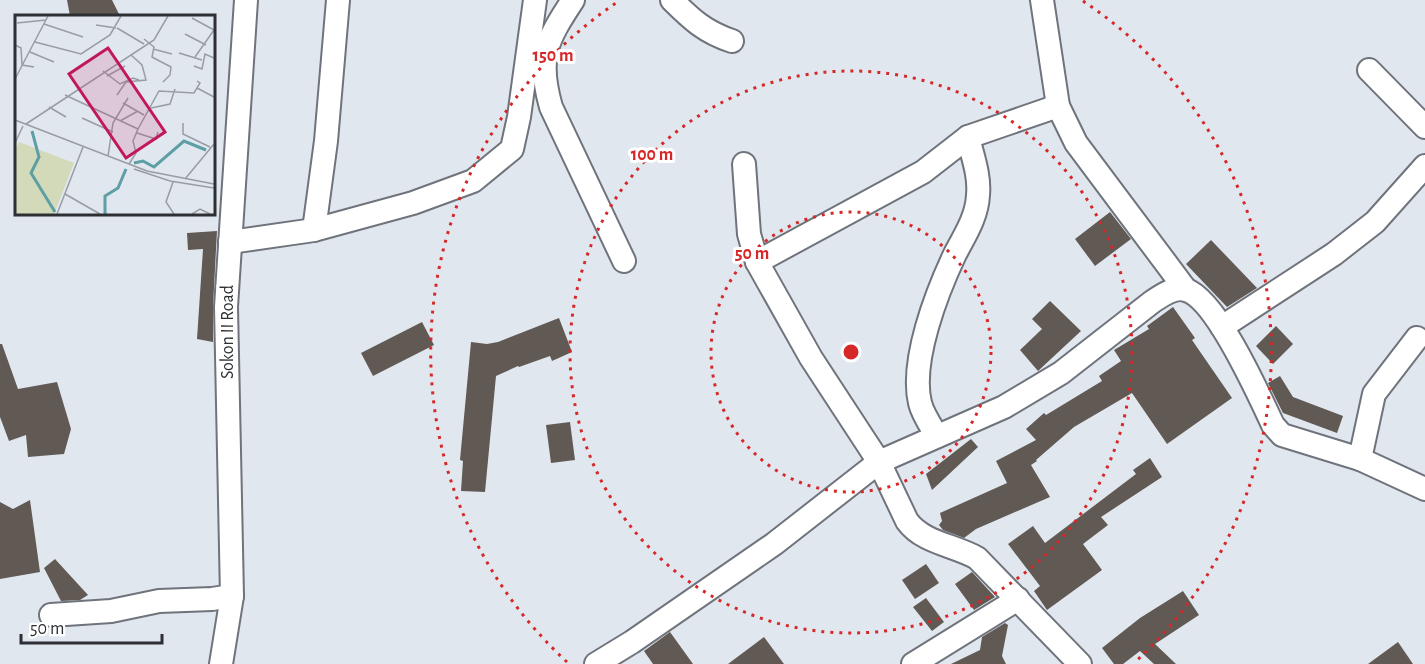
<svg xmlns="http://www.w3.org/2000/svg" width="1425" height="664" font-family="'Alegreya Sans',sans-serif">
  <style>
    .building { fill: #615954 }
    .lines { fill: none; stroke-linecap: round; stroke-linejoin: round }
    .minor-casing { stroke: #6f737b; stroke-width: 26 }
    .minor { stroke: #fff; stroke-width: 22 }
    .ring { fill: none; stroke: #d62828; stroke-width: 3; stroke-dasharray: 3 6 }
    .labels { text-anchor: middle; stroke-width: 6; stroke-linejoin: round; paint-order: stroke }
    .street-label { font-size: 18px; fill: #2d2f32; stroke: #fff }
    .inset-river { fill: none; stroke: #5e9ea5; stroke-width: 3 }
    .inset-road { fill: none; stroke: #999da3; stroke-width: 1.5 }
    .view { fill: #c2185b; fill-opacity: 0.15; stroke: #c2185b; stroke-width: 3 }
    .inset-edge { fill: none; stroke: #2d2f32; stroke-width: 3 }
    .centre { fill: #d62828; stroke: #fff; stroke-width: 3 }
    .ring-label { font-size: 18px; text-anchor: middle; font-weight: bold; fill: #d62828; stroke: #fff; stroke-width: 6; stroke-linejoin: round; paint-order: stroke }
  </style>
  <rect width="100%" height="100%" fill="#e1e7ef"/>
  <g class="building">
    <path d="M 67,0 L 112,0 L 120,16 L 70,16 Z"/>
    <path d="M 1110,212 L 1131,239 L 1095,266 L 1075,239 Z"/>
    <path d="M 217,231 L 213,306 L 213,342 L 197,339 L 203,249 L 188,250 L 187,233 Z"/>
    <path d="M 1211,240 L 1257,288 L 1227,307 L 1186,264 Z"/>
    <path d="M 1050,301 L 1081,331 L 1038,371 L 1020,350 L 1042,329 L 1032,319 Z"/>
    <path d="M 1173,307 L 1195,338 L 1192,340 L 1232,398 L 1167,444 L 1132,393 L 1074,427 L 1036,460 L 1037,461 L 1031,465 L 1050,497 L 976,529 L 964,538 L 943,530 L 939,525 L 942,521 L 940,513 L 1007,483 L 996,461 L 1036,440 L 1026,429 L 1044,413 L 1046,415 L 1102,381 L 1099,376 L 1121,361 L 1114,350 L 1149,329 L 1147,326 Z"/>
    <path d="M 559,318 L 572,352 L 552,361 L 550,356 L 519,367 L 518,366 L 496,376 L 485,492 L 461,491 L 463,461 L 460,460 L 471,342 L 487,344 L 498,342 Z"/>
    <path d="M 422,322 L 434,345 L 373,376 L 361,353 Z"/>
    <path d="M 1276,326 L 1293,344 L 1273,364 L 1256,346 Z"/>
    <path d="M 0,344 L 2,344 L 18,389 L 57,382 L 71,429 L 64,454 L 28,457 L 26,435 L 9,441 L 0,417 Z"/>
    <path d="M 1280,376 L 1293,397 L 1343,416 L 1337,433 L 1283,413 L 1268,383 Z"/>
    <path d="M 570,422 L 575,460 L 551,463 L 546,425 Z"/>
    <path d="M 971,439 L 978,447 L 932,490 L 926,474 Z"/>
    <path d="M 1150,458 L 1162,477 L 1101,517 L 1108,525 L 1083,544 L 1102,570 L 1047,610 L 1034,591 L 1040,586 L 1008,544 L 1033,526 L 1045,543 L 1136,474 L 1133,470 Z"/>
    <path d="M 30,500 L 40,572 L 0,579 L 0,502 L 13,509 Z"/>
    <path d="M 55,559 L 88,595 L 80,600 L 61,601 L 44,568 Z"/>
    <path d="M 926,564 L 939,583 L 915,599 L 902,580 Z"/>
    <path d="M 972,572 L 995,597 L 974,610 L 955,584 Z"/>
    <path d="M 1183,591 L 1199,615 L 1155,644 L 1176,664 L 1154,664 L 1140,651 L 1123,664 L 1114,664 L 1102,648 L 1140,618 Z"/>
    <path d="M 926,598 L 944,622 L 932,631 L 913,607 Z"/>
    <path d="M 1005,623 L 1008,625 L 1002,656 L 1006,664 L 951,664 L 980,650 L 982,637 Z"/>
    <path d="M 670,632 L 693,664 L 653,664 L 644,651 Z"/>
    <path d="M 764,637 L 784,664 L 728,664 Z"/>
    <path d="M 1398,642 L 1413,664 L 1368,664 Z"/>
  </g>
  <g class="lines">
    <defs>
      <g id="minor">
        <path d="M 573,0 C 546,41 537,58 551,107 L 624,261"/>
        <path d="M 672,0 C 692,20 705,32 732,41"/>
        <path d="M 1042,0 L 1058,106 L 1076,143 L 1186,290"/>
        <path d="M 1369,70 L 1425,127"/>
        <path d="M 744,164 L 749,234 L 757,262 L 811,358 L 879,462 L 907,521 C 923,543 954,545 977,558 L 1080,664"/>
        <path d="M 314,230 L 326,141 L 338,0"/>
        <path d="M 230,242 L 314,230 L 413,203 L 473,181 L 512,149 L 519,117 L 535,0"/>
        <path d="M 757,262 L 923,172 L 968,137 L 1058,106"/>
        <path d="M 1222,327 L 1334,254 L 1375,222 L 1425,166"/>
        <path d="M 937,436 C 931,426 923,415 920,403 C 910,361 937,292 955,254 C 965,235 977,217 978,195 C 980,175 972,155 968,137"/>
        <path d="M 1360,459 L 1374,394 L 1417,338"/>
        <path d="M 51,615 L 111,611 L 159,601 L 212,599 L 232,596"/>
        <path d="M 221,664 L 232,596 L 226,307 L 246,0"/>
        <path d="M 596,664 L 632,642 L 774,544 L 879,462 L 1004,407 L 1061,373 L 1152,302 C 1161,296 1174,286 1186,290 C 1216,299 1259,395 1273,425 L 1282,435 L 1360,459 L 1425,489"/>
        <path d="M 913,664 L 1018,599"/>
      </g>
    </defs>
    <use href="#minor" class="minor-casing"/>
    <use href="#minor" class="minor"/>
  </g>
  <g class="ring">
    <circle cx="851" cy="352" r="140"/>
    <circle cx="851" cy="352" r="281"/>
    <path d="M567 662A421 421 0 0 1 619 1M1083 1A421 421 0 0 1 1135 662"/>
  </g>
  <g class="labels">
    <g class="street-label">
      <text transform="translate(227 332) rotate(-90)" y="6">Sokon II Road</text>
    </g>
  </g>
  <g transform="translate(15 15)">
    <rect width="200" height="200" fill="#e1e7ef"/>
    <path d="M 4,127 L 59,148 L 39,199 L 0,199 L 0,135 Z" fill="#d3dab9"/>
    <path class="inset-river" d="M 17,116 L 24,142 L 16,158 L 40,197M 119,148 L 128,146 L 139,152 L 169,126 L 191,135M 90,199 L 90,181 L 103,173 L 111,154"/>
    <path class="inset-road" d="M 177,3 L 199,15M 2,8 L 31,5M 29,9 L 68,22M 81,10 L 101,13M 102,13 L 129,29M 170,19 L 191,30M 129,24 L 139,32 L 137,42 L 156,52 L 155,60 L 148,67M 20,27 L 66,39 L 95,20 L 106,1M 0,30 L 6,33 L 7,50 L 19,52M 138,34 L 157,39M 15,37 L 39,47M 164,38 L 187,45M 180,42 L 199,15M 179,51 L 187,54 L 190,39 L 199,43M 88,56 L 105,69 L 118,63 L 124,65M 92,61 L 110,51M 0,64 L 33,1M 182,73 L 199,82M 50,80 L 123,114 L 118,126 L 121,138 L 114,149M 102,80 L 111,67 L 131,65 L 127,50 L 116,40M 108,88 L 129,100M 34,92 L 51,102M 136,93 L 155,89 L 160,74M 67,103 L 98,117M 0,105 L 132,156 L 199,169M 105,106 L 123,96M 168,108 L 168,119 L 195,132M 11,109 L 139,25 L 153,1M 123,114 L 144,76 L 179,78 L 185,68 L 182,66M 122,118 L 141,124 L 143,117M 0,128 L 8,111M 93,141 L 98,108 L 113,83M 119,154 L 155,166 L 199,173M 170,164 L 199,129M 158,167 L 151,187 L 159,199M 50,179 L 85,199M 42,199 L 68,132M 177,199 L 185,194 L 195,199"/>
    <path class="view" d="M 93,33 L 150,117 L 111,143 L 54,59 Z"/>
    <rect width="200" height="200" class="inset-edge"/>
  </g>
  <circle cx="851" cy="352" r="9" class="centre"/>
  <g class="ring-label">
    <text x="553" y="61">150 m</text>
    <text x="652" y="160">100 m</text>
    <text x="752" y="259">50 m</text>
  </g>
  <path d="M21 634v9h141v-9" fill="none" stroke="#2d2f32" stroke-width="3"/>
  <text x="30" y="634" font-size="18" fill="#2d2f32" stroke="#ffffff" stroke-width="4.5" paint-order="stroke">50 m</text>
</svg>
